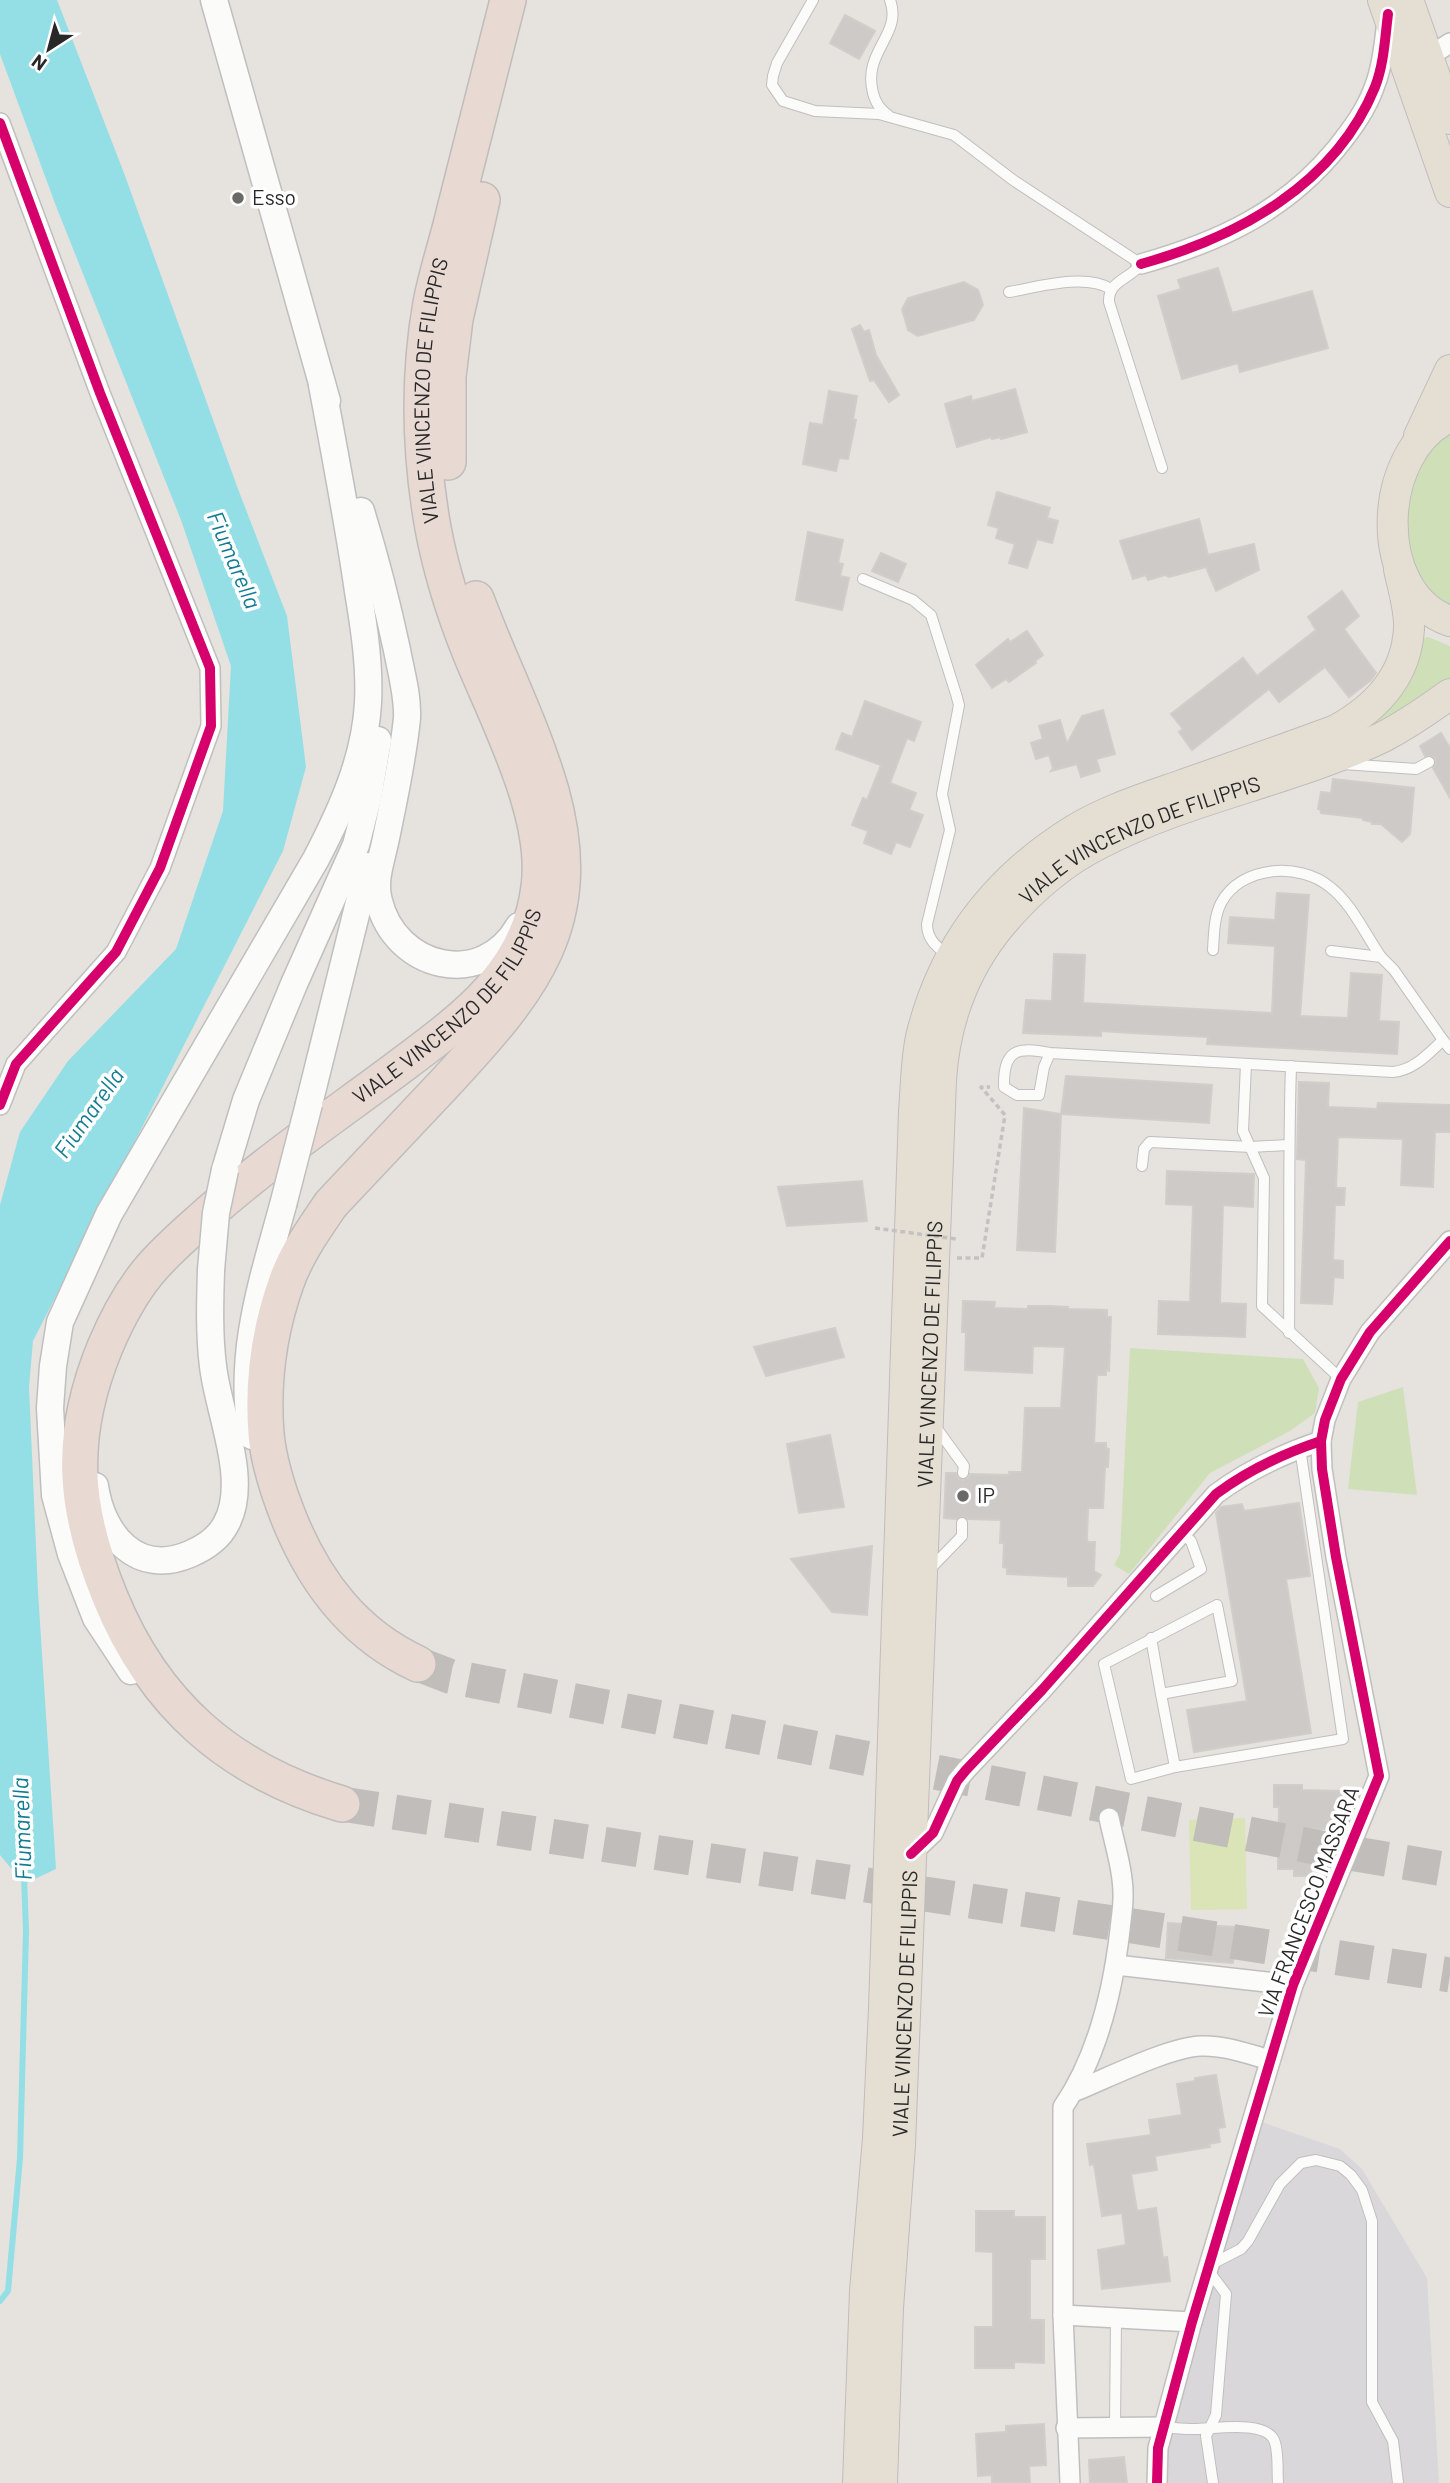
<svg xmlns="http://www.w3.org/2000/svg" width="1450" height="2483" font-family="Barlow,sans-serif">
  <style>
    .industrial { fill: #d9d7da }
    .green { fill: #cfe0b8 }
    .pitch { fill: #dae4b6 }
    .water { fill: #94dee6 }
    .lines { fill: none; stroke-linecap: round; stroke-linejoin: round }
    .stream { stroke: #94dee6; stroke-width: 6 }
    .building { fill: #cdcac7; stroke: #d1ceca; stroke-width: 2 }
    .highway-tunnel { stroke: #c0bdba; stroke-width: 35; stroke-dasharray: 35 18; stroke-linecap: butt }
    .lane-casing { stroke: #c0bfbf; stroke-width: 12 }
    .street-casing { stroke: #c0bfbf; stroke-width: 22 }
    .secondary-casing { stroke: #c0bfbf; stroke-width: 29 }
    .primary-casing { stroke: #bfbdbc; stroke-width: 32 }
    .highway-casing { stroke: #bfbdbc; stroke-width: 38 }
    .path { stroke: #c3c2c2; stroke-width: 3.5; stroke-dasharray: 5 3.5; stroke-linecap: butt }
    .lane { stroke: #fbfbfa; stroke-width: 10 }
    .street { stroke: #fbfbfa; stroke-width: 19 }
    .secondary { stroke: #fbfbfa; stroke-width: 26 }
    .primary { stroke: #e5ded3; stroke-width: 30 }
    .highway { stroke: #e8d9d3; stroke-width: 35 }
    .secondary-bridge-casing { stroke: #c0bfbf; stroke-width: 29; stroke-linecap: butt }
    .path-bridge { stroke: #c3c2c2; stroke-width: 3.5; stroke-dasharray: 5 3.5; stroke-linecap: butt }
    .secondary-bridge { stroke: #fbfbfa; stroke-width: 26 }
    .cycleway-casing { stroke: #fff; stroke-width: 15 }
    .cycleway { stroke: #d6006c; stroke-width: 10 }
    .poi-dot { fill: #6a6968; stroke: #fff; stroke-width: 2.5 }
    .labels { text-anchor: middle; stroke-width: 7; stroke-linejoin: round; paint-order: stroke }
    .poi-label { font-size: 21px; fill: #282828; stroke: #fff; text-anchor: start }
    .street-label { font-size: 21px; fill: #282828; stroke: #fff }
    .water-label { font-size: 23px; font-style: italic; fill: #127c93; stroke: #fff }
  </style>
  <rect width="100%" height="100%" fill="#e6e2de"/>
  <path class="industrial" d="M 1250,2118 L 1340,2149 L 1362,2169 L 1427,2278 L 1439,2483 L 1155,2483 Z"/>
  <g class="green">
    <path d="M 1450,430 L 1450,611 C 1441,603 1429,594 1423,584 C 1403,553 1403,489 1424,458 C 1431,447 1442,439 1450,430 Z"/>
    <path d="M 1428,637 L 1450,646 L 1450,681 L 1368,731 L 1367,728 C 1400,705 1411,676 1422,639 Z"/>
    <path d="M 1130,1348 L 1303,1359 L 1319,1388 L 1315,1413 L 1290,1431 L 1210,1473 L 1129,1574 L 1114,1565 L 1120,1554 Z"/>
    <path d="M 1403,1387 L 1417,1495 L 1348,1489 L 1358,1402 Z"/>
  </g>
  <path class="pitch" d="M 1245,1818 L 1247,1909 L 1191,1910 L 1189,1820 Z"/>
  <path class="water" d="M 0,0 L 57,0 L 124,173 L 238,489 L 287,616 L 306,767 L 283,851 L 33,1341 L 29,1387 L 38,1592 L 56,1869 L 24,1884 L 0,1855 L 0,1205 L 20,1132 L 68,1061 L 176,949 L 223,811 L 231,666 L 181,520 L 56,206 L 0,54 Z"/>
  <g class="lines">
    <path class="stream" d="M 0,2301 L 8,2291 L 20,2158 L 26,1931 L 24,1876"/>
  </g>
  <g class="building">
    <path d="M 845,15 L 875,31 L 859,59 L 830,43 Z"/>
    <path d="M 1218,268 L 1232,313 L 1312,291 L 1328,348 L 1240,372 L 1238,363 L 1182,379 L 1158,296 L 1181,289 L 1178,280 Z"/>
    <path d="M 964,282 L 978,290 L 983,305 L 974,320 L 918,336 L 908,330 L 902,309 L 908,298 Z"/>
    <path d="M 860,325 L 864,332 L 869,330 L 876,355 L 899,395 L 889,402 L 874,380 L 870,381 L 852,329 Z"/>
    <path d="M 1015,389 L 1027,432 L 1001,439 L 1000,437 L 992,439 L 991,437 L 957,447 L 945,404 L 971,396 L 972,401 Z"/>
    <path d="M 829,391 L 857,396 L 853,419 L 856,420 L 848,459 L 839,458 L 836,471 L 803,464 L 810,423 L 823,425 Z"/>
    <path d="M 997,492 L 1050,508 L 1047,518 L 1058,521 L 1052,543 L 1037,539 L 1027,568 L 1009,563 L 1015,544 L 996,538 L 999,528 L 988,525 Z"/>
    <path d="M 1199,519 L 1208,555 L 1254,544 L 1259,570 L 1216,591 L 1206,567 L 1169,577 L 1165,575 L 1148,580 L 1146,575 L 1133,579 L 1120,541 Z"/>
    <path d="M 808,532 L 843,540 L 838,563 L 843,564 L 840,576 L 849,578 L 842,610 L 796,600 Z"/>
    <path d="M 881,553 L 906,564 L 898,582 L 872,571 Z"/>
    <path d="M 1342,591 L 1359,616 L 1344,629 L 1376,673 L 1371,680 L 1349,697 L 1325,667 L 1279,702 L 1269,689 L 1192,750 L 1179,732 L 1183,729 L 1171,714 L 1243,658 L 1257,676 L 1316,630 L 1308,617 Z"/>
    <path d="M 1027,631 L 1043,655 L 1035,661 L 1036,663 L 1009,682 L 1006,679 L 992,688 L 976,665 L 1008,639 L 1010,642 Z"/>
    <path d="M 865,701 L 921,722 L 914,741 L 907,738 L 890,783 L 916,793 L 909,810 L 923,815 L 910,847 L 896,842 L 891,854 L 864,843 L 868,831 L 852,825 L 863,798 L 867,800 L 881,765 L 836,749 L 842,733 L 852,737 Z"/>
    <path d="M 1103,710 L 1115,754 L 1096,759 L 1100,771 L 1081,777 L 1077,764 L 1051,771 L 1053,768 L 1049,755 L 1036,759 L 1031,743 L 1043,739 L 1039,726 L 1060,720 L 1067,744 L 1082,716 Z"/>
    <path d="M 1441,733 L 1450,748 L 1450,798 L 1433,768 L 1436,763 L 1435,758 L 1430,755 L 1425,756 L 1420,746 Z"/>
    <path d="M 1333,779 L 1414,788 L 1410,834 L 1402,842 L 1381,824 L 1372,824 L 1372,822 L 1363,820 L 1363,818 L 1321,813 L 1320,809 L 1318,809 L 1321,792 L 1331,793 Z"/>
    <path d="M 1277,893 L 1309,895 L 1300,1016 L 1348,1018 L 1351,973 L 1382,975 L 1379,1021 L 1399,1022 L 1397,1054 L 1207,1044 L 1208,1037 L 1132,1033 L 1101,1031 L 1101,1036 L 1023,1033 L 1026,1000 L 1052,1001 L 1054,954 L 1085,955 L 1083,1003 L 1272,1013 L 1275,946 L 1228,943 L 1230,917 L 1275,920 Z"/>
    <path d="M 1066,1076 L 1212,1085 L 1209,1123 L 1061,1114 Z"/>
    <path d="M 1299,1082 L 1329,1083 L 1328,1107 L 1377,1109 L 1378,1103 L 1450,1105 L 1450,1132 L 1435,1132 L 1433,1187 L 1401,1185 L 1403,1139 L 1338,1137 L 1336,1188 L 1345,1188 L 1344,1205 L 1335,1205 L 1333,1260 L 1343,1261 L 1343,1278 L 1334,1277 L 1332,1304 L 1301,1303 L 1306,1160 L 1297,1159 Z"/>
    <path d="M 1024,1108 L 1061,1114 L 1055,1252 L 1017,1250 Z"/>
    <path d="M 1167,1171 L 1254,1174 L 1253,1207 L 1223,1205 L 1220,1303 L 1246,1304 L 1245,1337 L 1158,1334 L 1159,1301 L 1190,1302 L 1193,1205 L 1166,1204 Z"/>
    <path d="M 862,1181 L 867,1221 L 787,1226 L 778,1187 Z"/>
    <path d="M 963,1301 L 995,1302 L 994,1308 L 1028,1309 L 1028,1306 L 1049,1306 L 1068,1307 L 1068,1309 L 1107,1310 L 1107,1317 L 1111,1317 L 1109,1371 L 1106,1370 L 1106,1375 L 1097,1375 L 1094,1443 L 1106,1443 L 1106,1448 L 1109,1449 L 1108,1467 L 1105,1467 L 1103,1508 L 1088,1508 L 1087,1539 L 1088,1542 L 1095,1542 L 1094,1571 L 1101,1575 L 1093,1586 L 1068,1586 L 1068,1577 L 1007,1574 L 1007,1568 L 1003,1567 L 1004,1543 L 1000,1543 L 1001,1520 L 968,1519 L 963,1516 L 956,1519 L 944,1518 L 946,1473 L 956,1473 L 958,1478 L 963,1480 L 968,1478 L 970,1474 L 1010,1475 L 1009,1472 L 1022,1472 L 1025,1408 L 1061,1408 L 1065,1347 L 1033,1346 L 1032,1373 L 965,1370 L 966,1332 L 962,1332 Z"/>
    <path d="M 835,1328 L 844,1357 L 766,1376 L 754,1347 Z"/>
    <path d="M 830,1435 L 844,1507 L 799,1513 L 787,1444 Z"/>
    <path d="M 1299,1503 L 1310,1576 L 1286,1579 L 1311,1733 L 1194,1752 L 1187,1710 L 1247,1701 L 1216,1513 L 1221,1507 L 1242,1504 L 1244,1511 Z"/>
    <path d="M 872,1546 L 867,1615 L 832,1612 L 791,1559 Z"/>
    <path d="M 1274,1785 L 1302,1785 L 1302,1790 L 1344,1791 L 1344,1812 L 1340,1812 L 1340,1829 L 1312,1829 L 1311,1876 L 1294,1876 L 1294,1869 L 1278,1869 L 1279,1807 L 1274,1807 Z"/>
    <path d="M 1168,1923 L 1235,1927 L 1233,1963 L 1166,1958 Z"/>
    <path d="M 1216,2075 L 1225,2127 L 1218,2128 L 1220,2142 L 1209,2144 L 1210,2147 L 1155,2156 L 1157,2170 L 1131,2174 L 1137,2211 L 1156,2208 L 1163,2258 L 1167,2257 L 1170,2281 L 1102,2289 L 1098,2250 L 1126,2245 L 1122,2213 L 1102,2216 L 1094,2164 L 1090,2165 L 1087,2144 L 1151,2135 L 1149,2120 L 1182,2115 L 1177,2084 L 1195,2081 L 1195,2078 Z"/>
    <path d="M 976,2211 L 1014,2211 L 1014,2217 L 1045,2217 L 1045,2259 L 1030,2259 L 1030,2320 L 1044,2320 L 1044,2363 L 1014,2362 L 1014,2368 L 975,2368 L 975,2327 L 993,2327 L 993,2252 L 976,2251 Z"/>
    <path d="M 1044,2424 L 1046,2465 L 1029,2466 L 1030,2483 L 992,2483 L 992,2475 L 978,2476 L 976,2434 L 1006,2432 L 1006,2426 Z"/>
    <path d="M 1124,2457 L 1127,2483 L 1090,2483 L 1089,2460 Z"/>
  </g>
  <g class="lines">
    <g class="highway-tunnel">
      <path d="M 418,1664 L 449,1676 L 1320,1848 L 1450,1870"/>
      <path d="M 342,1804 L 1450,1975"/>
    </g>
    <defs>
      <g id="lane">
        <path d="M 813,0 L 777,63 L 773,76 L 772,85 L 783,101 L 815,111 L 879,114 L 954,135 L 1013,180 L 1141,264 C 1131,279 1108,280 1109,302 L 1162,468"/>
        <path d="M 888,115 C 880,109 876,104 873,93 C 862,51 903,35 890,0"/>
        <path d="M 1009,292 C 1038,287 1085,273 1111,289"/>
        <path d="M 863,579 L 913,600 L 931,615 L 956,694 L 959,705 L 942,794 L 950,830 L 927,924 C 927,939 936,946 947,955"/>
        <path d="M 1343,764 L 1416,769 L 1429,762"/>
        <path d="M 1213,950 C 1214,934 1214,917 1221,903 C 1241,865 1300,862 1330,887 C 1352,904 1365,934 1381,957"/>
        <path d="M 1331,951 L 1381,957 L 1394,970 L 1443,1040"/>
        <path d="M 1050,1053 L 1044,1067 L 1039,1095 L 1017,1095 L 1004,1087 C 1003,1050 1017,1046 1050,1053 L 1393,1072 C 1414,1070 1428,1054 1443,1040 L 1450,1049"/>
        <path d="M 1246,1064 L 1243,1131 L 1264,1178 L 1262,1306 L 1341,1379"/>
        <path d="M 1142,1166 L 1144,1149 L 1150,1142 L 1251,1147 L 1288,1145"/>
        <path d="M 1289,1333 C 1290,1244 1288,1155 1291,1066"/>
        <path d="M 935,1426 L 964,1466 L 963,1473"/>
        <path d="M 929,1570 L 962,1536 L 962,1523"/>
        <path d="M 1156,1596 L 1201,1569 L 1191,1541 L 1181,1533"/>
        <path d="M 1151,1638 L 1161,1694 L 1232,1681 L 1217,1605 L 1104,1664 L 1131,1779 L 1175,1767 L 1343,1739 L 1300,1448"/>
        <path d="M 1161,1694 L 1175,1767"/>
        <path d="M 1210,2265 L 1241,2249 L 1248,2241 L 1280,2184 L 1301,2163 L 1316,2160 L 1340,2166 L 1351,2175 L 1362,2190 L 1372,2221 L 1372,2402 L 1393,2441 L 1398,2483"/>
        <path d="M 1208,2270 L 1226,2294 L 1216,2415 L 1206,2436 L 1213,2483"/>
        <path d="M 1115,2427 L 1116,2318"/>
        <path d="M 1164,2427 C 1173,2428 1182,2429 1191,2429 C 1209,2430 1264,2419 1274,2440 C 1279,2451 1277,2470 1278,2483"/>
      </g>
      <g id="street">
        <path d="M 1428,57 L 1450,43"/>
        <path d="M 0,123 L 100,393 L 210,668 L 211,726 L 160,868 L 116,952 L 16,1064 L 0,1105"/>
        <path d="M 1141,264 C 1219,242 1284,212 1336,149 C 1352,129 1367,109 1375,85 C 1383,65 1384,43 1387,22"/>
        <path d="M 911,1854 L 933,1833 L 957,1781 L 966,1770 L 1042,1690 L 1216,1494 C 1247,1471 1285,1453 1321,1441"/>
        <path d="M 1116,1965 L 1293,1985"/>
        <path d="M 1073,2092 C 1106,2079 1169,2047 1201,2046 C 1224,2045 1248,2054 1270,2060"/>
        <path d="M 1063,2315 L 1192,2322"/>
        <path d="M 1066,2428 L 1164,2427"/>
        <path d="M 1070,2483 L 1063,2315 L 1063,2107 C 1098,2056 1113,1990 1120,1930 C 1121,1919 1123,1908 1123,1898 C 1124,1873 1114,1842 1109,1818"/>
        <path d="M 1157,2483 L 1158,2448 L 1192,2322 L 1293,1985 L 1379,1776 L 1336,1557 L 1322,1469 L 1321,1441 L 1325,1420 L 1341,1379 L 1370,1332 L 1450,1241"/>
      </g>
      <g id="secondary">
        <path d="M 214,0 L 327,401"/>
        <path d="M 361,511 C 375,557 387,603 397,650 C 401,672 408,695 407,718 C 403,759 394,799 386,838 C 382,859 373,880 379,901 C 395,968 482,991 519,926"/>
        <path d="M 309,1104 L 368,866"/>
        <path d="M 225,1170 L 246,1100 L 294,984 L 356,845 L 368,798 L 378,740"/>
        <path d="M 252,1436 C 237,1356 262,1282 283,1205"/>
        <path d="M 95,1486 C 102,1535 137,1577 190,1554 C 204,1548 219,1538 226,1524 C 250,1481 218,1412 213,1366 C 209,1334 210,1302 211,1270"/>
        <path d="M 131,1671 L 96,1618 L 71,1554 L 55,1495 L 50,1408 L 53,1366 L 60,1322 L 109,1214 L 316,859 C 341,811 365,759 368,703 C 370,666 364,627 358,591 C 348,522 335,454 322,385"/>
      </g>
      <g id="primary">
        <path d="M 1383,0 L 1450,192"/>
        <path d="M 1408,0 L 1450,119"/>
        <path d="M 1450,417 C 1376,450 1371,594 1450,621"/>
        <path d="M 1419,436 L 1450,370"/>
        <path d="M 858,2483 L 865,2291 L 878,2138 L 884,2008 L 914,1111 C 916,1087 916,1061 921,1037 C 943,947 995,879 1074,830 C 1107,810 1145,798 1182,785 C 1233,767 1285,749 1336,730 C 1376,708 1406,677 1409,629 C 1410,609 1403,589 1399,569"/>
        <path id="s1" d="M 882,2483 L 888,2308 L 900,2145 L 941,1080 C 945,1019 965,966 1005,920 C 1031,890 1063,862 1099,844 C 1189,797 1292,781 1383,737 C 1406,725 1428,710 1450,694"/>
      </g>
      <g id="highway">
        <path d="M 448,462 L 448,376 L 455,319 L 482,200"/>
        <path d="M 418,1664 C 355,1635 316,1584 290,1521 C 279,1494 269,1464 266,1434 C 262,1383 269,1331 286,1283 C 296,1254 314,1229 331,1204 C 370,1163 408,1122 447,1081 C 532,989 588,923 551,791 C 532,725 500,663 476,599"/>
        <path id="s2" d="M 342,1804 C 230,1771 154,1705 110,1597 C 73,1507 68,1437 105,1347 C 116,1321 130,1294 148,1272 C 166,1250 189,1231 210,1212 C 269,1160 335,1115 398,1068 C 462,1020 529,973 539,887 C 549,815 497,719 470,652 C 454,612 441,571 433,528 C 420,455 418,377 431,303 C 437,271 448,240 455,209 C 473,139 490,70 508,0"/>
      </g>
    </defs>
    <use href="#lane" class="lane-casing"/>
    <use href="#street" class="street-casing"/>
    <use href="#secondary" class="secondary-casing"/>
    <use href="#primary" class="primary-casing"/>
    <use href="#highway" class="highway-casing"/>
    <path class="path" d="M 957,1258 L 982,1258 L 1005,1115 L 981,1087 L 990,1087"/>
    <use href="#lane" class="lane"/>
    <use href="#street" class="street"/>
    <use href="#secondary" class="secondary"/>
    <use href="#primary" class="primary"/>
    <use href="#highway" class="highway"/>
    <defs>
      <g id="secondary-bridge">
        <path d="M 283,1205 L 309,1104"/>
        <path d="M 211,1270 L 216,1213 L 225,1170"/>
      </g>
    </defs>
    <use href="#secondary-bridge" class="secondary-bridge-casing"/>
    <path class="path-bridge" d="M 875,1228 L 956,1239"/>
    <use href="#secondary-bridge" class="secondary-bridge"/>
    <defs>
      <g id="cycleway">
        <path d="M 0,123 L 100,393 L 210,668 L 211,726 L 160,868 L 116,952 L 16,1064 L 0,1105"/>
        <path d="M 1141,264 C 1238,237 1335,185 1375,87 C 1384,64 1385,38 1388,14"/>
        <path d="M 911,1854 L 933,1833 L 957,1781 L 966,1770 L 1042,1690 L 1216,1494 C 1247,1471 1285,1453 1321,1441"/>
        <path d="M 1157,2483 L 1158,2448 L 1192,2322 L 1293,1985 L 1379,1776 L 1336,1557 L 1322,1469 L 1321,1441 L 1325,1420 L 1341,1379 L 1370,1332 L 1450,1241"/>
      </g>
    </defs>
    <use href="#cycleway" class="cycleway-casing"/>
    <use href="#cycleway" class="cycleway"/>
  </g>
  <g class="poi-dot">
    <circle cx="238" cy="198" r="7"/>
    <circle cx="963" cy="1496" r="7"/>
  </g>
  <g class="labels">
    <g class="poi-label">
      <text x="252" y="205">Esso</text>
      <text x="977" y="1503">IP</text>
    </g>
    <g class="street-label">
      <text dy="7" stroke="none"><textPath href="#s2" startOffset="1743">VIALE VINCENZO DE FILIPPIS</textPath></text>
      <text dy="7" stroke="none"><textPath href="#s1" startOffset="1740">VIALE VINCENZO DE FILIPPIS</textPath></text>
      <text dy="7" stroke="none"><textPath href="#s2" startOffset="1071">VIALE VINCENZO DE FILIPPIS</textPath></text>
      <text dy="7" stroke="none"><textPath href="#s1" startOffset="1130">VIALE VINCENZO DE FILIPPIS</textPath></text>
      <text transform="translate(1309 1902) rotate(-69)" y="7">VIA FRANCESCO MASSARA</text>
      <text dy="7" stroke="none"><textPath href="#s1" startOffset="480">VIALE VINCENZO DE FILIPPIS</textPath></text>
    </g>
    <g class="water-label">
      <text transform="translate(234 560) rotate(67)" y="8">Fiumarella</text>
      <text transform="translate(89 1113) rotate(-55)" y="8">Fiumarella</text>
      <text transform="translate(22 1829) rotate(-92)" y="8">Fiumarella</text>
    </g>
  </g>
  <g transform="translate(49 49) rotate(216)" stroke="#ffffff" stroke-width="5" paint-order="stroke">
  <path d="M0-5L12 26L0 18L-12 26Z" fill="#282828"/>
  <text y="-10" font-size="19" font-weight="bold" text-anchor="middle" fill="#282828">N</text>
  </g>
</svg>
